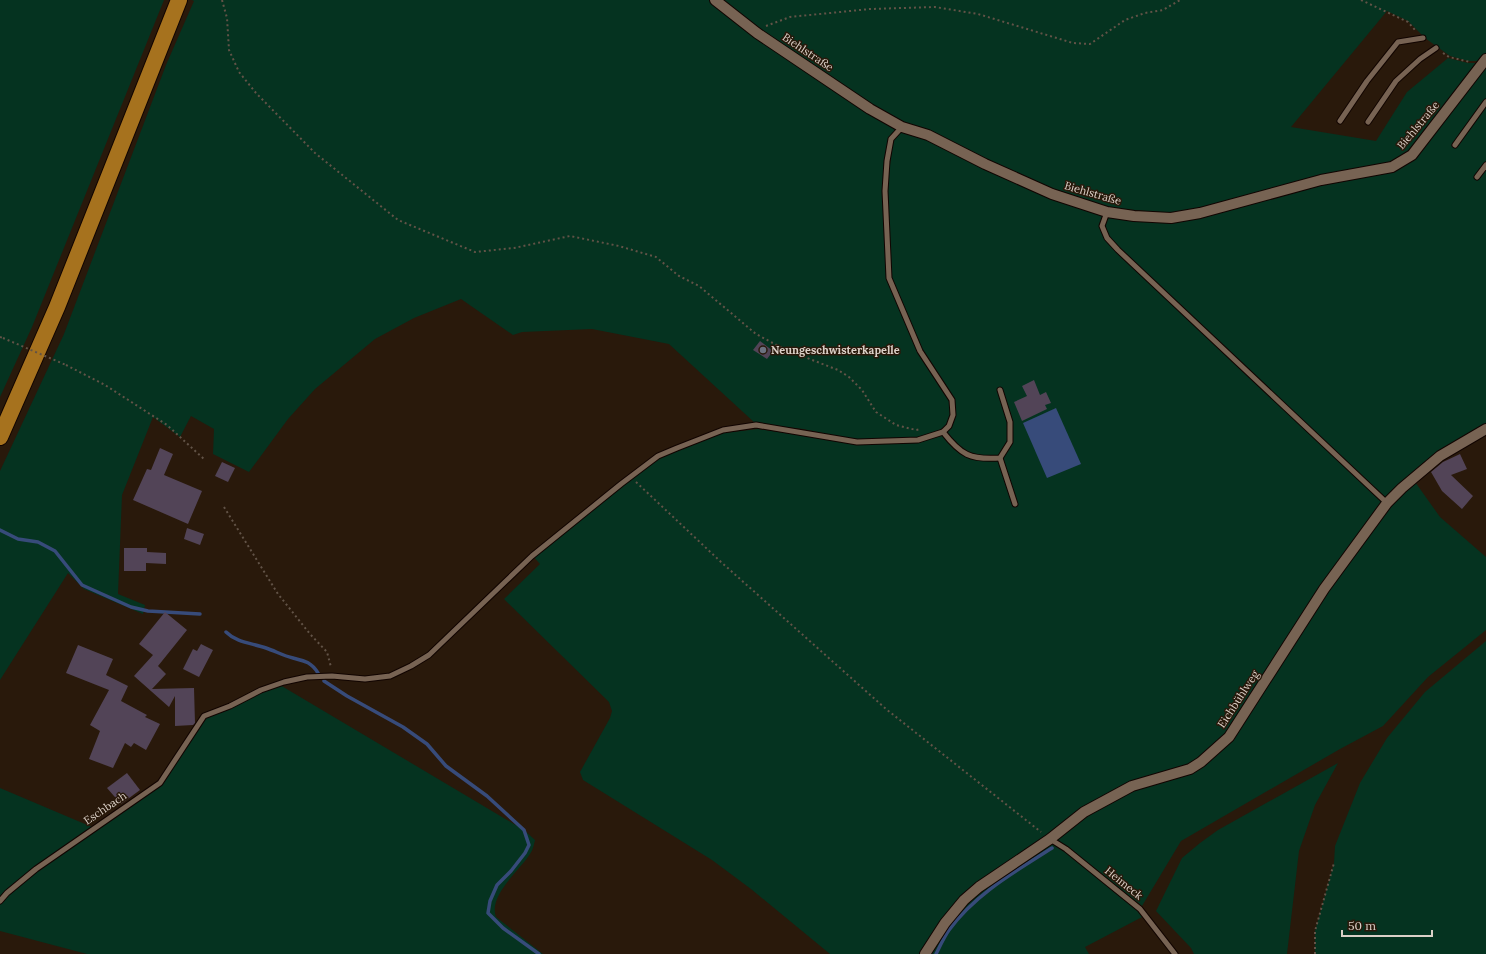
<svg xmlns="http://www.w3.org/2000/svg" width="1486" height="954" font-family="Lora,serif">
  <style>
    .green { fill: #053320; fill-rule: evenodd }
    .water { fill: #374b7a }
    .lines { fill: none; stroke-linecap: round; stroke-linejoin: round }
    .stream { stroke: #374b7a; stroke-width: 3.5 }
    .building { fill: #524457 }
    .service-casing { stroke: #110400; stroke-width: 7 }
    .minor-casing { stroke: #110400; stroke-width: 12 }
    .trunk-casing { stroke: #110400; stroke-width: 18 }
    .path { stroke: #625347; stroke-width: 2; stroke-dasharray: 2 3; stroke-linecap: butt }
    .service { stroke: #776353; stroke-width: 5 }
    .minor { stroke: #776353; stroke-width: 10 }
    .trunk { stroke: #a6721e; stroke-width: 16 }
    .path-bridge { stroke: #625347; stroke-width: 2; stroke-dasharray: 2 3; stroke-linecap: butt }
    .worship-dot { fill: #6b7280; stroke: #29190b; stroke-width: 1.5 }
    .labels { text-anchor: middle; stroke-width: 3; stroke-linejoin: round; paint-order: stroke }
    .street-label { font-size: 11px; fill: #dbd0c7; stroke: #29190b }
    .poi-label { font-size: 11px; font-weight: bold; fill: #dbd0c7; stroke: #29190b; text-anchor: start }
  </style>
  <rect width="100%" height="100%" fill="#29190b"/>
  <g class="green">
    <path d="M 0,0 L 164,0 L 32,327 L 0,397 Z"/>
    <path d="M 192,0 L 1486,0 L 1486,58 L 1483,61 L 1468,61 L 1450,56 L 1425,38 L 1408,21 L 1387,11 L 1291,127 L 1376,141 L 1407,92 L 1448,58 L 1468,63 L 1484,63 L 1486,61 L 1486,429 L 1413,479 L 1440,517 L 1486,557 L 1486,630 L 1428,677 L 1383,726 L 1340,749 L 1181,841 L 1142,906 L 1067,847 L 1054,839 L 1045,838 L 1065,850 L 1144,916 L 1085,947 L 1089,954 L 830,954 L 751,889 L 712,860 L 583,780 L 580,772 L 610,718 L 612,711 L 609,702 L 504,599 L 540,564 L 533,556 L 659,457 L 696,442 L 724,433 L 758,429 L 857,444 L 919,442 L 942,436 L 955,450 L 956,449 L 943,429 L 918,438 L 857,440 L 803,429 L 755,423 L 669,344 L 592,329 L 522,332 L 513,335 L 461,299 L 414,318 L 375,339 L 315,389 L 288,419 L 249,472 L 213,454 L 214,429 L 191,416 L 180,437 L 153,417 L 122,495 L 118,594 L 145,605 L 143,614 L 84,589 L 68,573 L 0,680 L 0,471 L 64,334 L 166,65 L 194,1 ZM 902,122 L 1054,190 L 1110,208 L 1170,213 L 1198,209 L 1391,163 L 1201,218 L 1172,223 L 1054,199 L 902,127 L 893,139 L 887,191 L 891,278 L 921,350 L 887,278 L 885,161 L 889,139 Z"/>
    <path d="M 1486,641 L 1486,954 L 1315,954 L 1315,931 L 1334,863 L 1335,846 L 1360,783 L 1387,738 L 1425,692 Z"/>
    <path d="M 280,685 L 524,830 L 535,840 C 534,844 533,850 530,854 C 519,871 488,896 496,917 L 543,954 L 87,954 L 0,931 L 0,788 L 92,827 L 161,784 L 205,718 L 261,691 Z"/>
    <path d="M 1338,763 L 1315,805 L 1299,851 L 1287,954 L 1194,954 L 1191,948 L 1156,911 L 1182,858 L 1200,843 L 1218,830 Z"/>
  </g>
  <path class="water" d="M 1056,408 L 1081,464 L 1047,478 L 1023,423 Z"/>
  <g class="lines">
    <g class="stream">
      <path d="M 0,530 L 18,539 L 38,542 L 55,551 L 82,585 L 131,607 L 148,611 L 200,614"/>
      <path d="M 226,632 C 237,643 252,643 266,648 C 275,651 284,656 293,658 C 305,661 311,662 318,673"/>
      <path d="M 324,681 L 347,696 L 403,727 L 427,744 L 446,766 L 487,796 L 524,830 L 529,845 L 525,853 L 511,871 L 497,885 L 490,901 L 488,913 L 503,928 L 539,954"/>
      <path d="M 936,954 C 940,946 944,937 949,930 C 975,894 1016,871 1052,848"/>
    </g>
  </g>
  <g class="building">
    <path d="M 760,341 L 773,351 L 767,359 L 753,350 Z"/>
    <path d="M 1034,380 L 1040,395 L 1046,392 L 1051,403 L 1045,405 L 1047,409 L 1022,421 L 1014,402 L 1027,396 L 1022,386 Z"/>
    <path d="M 160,448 L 173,454 L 164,475 L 202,491 L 188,524 L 133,500 L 147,469 L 151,470 Z"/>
    <path d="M 1460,454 L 1467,469 L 1451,475 L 1473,496 L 1462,509 L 1442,491 L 1431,472 L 1443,462 Z"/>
    <path d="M 222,462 L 235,468 L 228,482 L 215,476 Z"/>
    <path d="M 187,528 L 204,534 L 200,545 L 184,539 Z"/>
    <path d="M 124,548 L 147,548 L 147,552 L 166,553 L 166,564 L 146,563 L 146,571 L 124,571 Z"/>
    <path d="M 165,612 L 187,630 L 158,666 L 166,674 L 152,689 L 194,688 L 195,723 L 193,725 L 175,726 L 175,696 L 169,707 L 134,676 L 153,655 L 139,644 Z"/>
    <path d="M 201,644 L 213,650 L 199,677 L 183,669 L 193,649 L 197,651 Z"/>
    <path d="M 78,645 L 113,659 L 106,675 L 128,686 L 121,701 L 147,715 L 145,717 L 160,724 L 146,750 L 134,743 L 131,747 L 125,743 L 113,768 L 89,759 L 100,731 L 90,725 L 109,690 L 66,673 Z"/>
    <path d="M 127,773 L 140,790 L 121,804 L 107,788 Z"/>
  </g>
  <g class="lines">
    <defs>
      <g id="service">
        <path d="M 1340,121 L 1367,81 L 1398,42 L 1423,38"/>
        <path d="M 1368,122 L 1396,81 L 1420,59 L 1436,48"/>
        <path d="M 1455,145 L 1486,102"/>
        <path d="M 1477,177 L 1486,165"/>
        <path d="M 1107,212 L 1102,226 L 1107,238 L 1118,250 L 1387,503"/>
        <path d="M 943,432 C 961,455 970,460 1000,458 L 1010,442 L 1010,422 L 1000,390"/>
        <path d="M 1000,458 L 1015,504"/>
        <path d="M 1050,839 L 1066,849 L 1140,909 L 1175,954"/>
        <path d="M 0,901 L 7,893 L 36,869 L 160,783 L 204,716 L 230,706 L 261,690 L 284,682 L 307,677 L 332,676 L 365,679 L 390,676 L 411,666 L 429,655 L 532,556 L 621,484 L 658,456 L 677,448 L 723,430 L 756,425 L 857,442 L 918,440 L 943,432 L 949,426 L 953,415 L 952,400 L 920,351 L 889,278 L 885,191 L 887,161 L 891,139 L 902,127"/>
      </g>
      <g id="minor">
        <path d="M 715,0 L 757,33 L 870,109 L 902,127 L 928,135 L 985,164 L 1052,194 L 1107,212 L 1134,216 L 1171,218 L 1200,213 L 1321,180 L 1392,167 L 1412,155 L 1486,59"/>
        <path d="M 925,954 L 945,923 L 964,900 L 979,887 L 1050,839 L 1084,812 L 1132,786 L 1190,769 L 1201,762 L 1229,737 L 1324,589 L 1387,503 L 1402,488 L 1440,456 L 1486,429"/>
      </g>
      <path id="trunk" d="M 0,437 L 57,307 L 179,0"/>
    </defs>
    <use href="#service" class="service-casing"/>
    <use href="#minor" class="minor-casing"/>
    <use href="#trunk" class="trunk-casing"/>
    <g class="path">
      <path d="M 222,0 L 227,18 L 229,50 L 239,72 L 256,93 L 315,153 L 398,220 L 475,252 L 514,248 L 570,236 L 619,246 L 656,257 L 679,276 L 699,286 L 756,334 L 784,349 L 838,370 L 849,377 L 862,390 L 876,412 L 896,425 L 916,430 L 921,429"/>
      <path d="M 1361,0 L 1408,22 L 1416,31"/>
      <path d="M 766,26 L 790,17 L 870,9 L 935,7 L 978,14 L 1073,43 L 1090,44 L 1125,20 L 1145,13 L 1163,10 L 1180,0"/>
      <path d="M 1443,53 L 1449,57 L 1470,62"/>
      <path d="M 0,337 L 3,338"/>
      <path d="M 66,365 L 105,385 L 167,425 L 205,460"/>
      <path d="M 636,482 L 721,562 L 886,709 L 1041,832"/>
      <path d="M 224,507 L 278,594 L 310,634 L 327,652 L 331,667"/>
      <path d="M 1315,954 L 1315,931 L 1334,863"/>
    </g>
    <use href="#service" class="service"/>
    <use href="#minor" class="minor"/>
    <use href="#trunk" class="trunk"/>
    <path class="path-bridge" d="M 3,338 L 66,365"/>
  </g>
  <circle class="worship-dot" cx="763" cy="350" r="4"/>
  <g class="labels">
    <g class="street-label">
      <text transform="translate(808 52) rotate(34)" y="4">Biehlstraße</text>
      <text transform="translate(1418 125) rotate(-50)" y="4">Biehlstraße</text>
      <text transform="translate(1093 193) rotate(16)" y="4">Biehlstraße</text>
      <text transform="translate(1238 699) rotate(-57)" y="4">Eichbühlweg</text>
      <text transform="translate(105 808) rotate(-34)" y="4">Eschbach</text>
      <text transform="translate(1124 883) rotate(39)" y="4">Heimeck</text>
    </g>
    <g class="poi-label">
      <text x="771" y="354">Neungeschwisterkapelle</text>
    </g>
  </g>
  <path d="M1342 930v6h90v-6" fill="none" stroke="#dbd0c7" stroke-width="2"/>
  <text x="1348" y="930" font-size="12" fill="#dbd0c7" stroke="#29190b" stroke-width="3" paint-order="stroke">50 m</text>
</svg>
